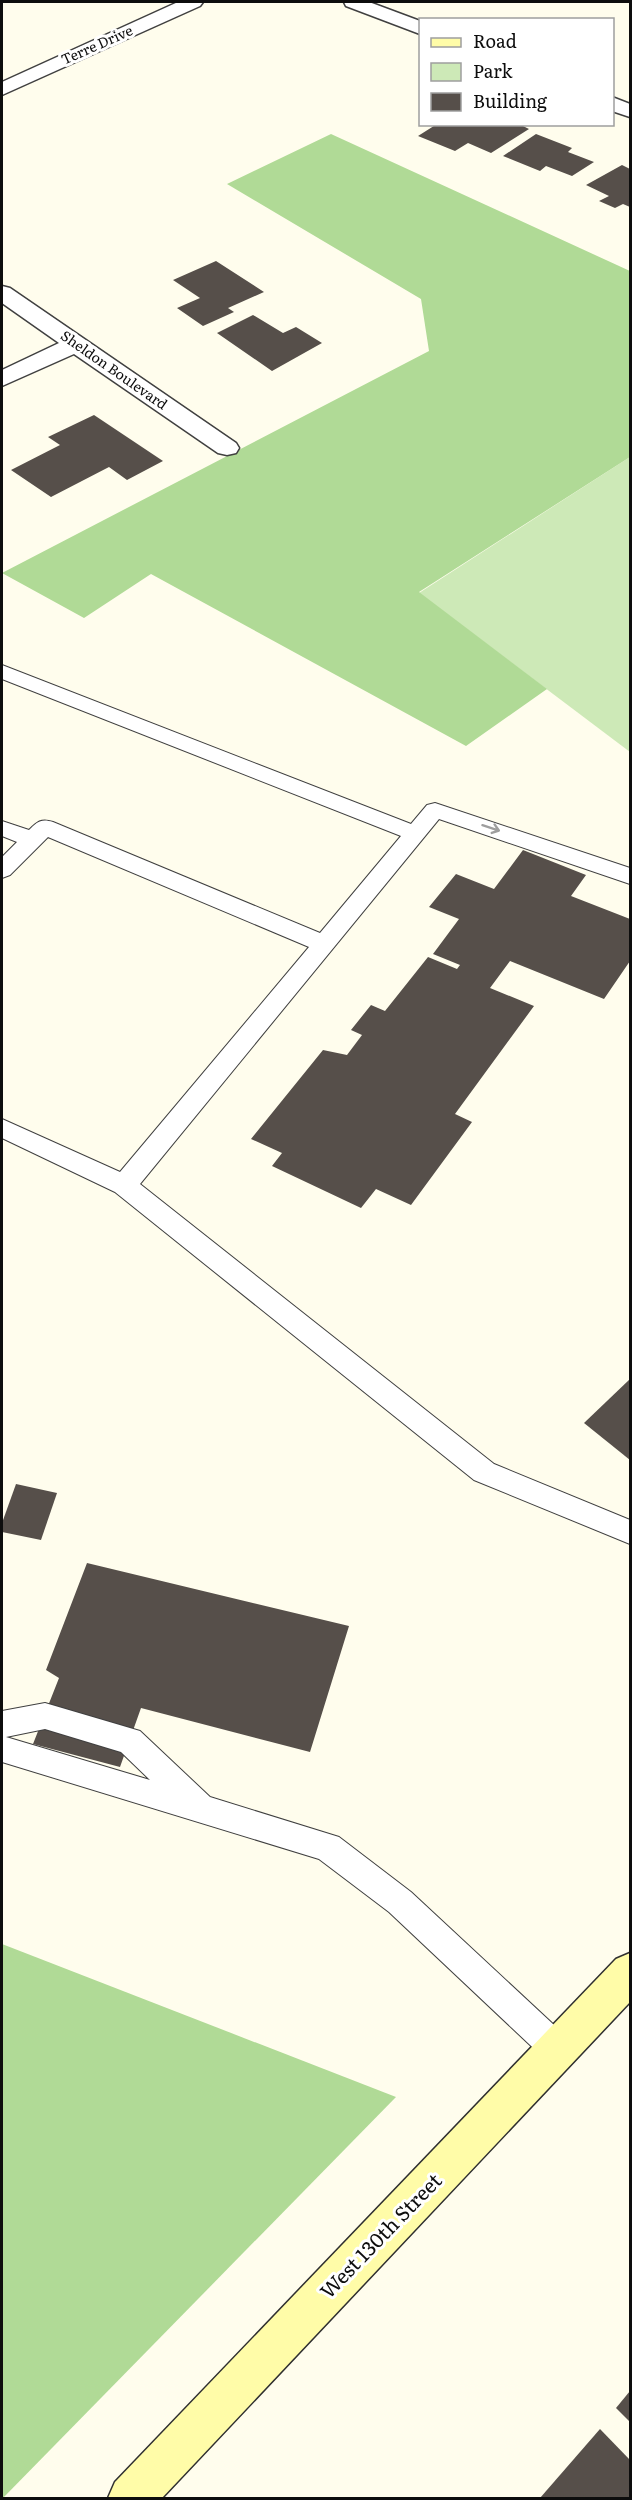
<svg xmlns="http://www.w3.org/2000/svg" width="632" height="2500" font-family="Literata,serif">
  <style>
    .green { fill: #cde9b7 }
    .forest { fill: #b0da96 }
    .building { fill: #564f4a }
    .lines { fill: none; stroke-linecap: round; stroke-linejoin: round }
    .service-casing { stroke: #404040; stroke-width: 2 }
    .minor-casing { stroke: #404040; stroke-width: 3 }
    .secondary-casing { stroke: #2f2f2f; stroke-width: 3 }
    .service { fill: #fff; fill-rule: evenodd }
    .minor { fill: #fff; fill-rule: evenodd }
    .secondary { fill: #fffca8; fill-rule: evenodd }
    .oneway { stroke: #9e9e9e }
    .labels { text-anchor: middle; stroke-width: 6; stroke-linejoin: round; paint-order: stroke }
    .far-street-label { font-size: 14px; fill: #0d0d0d; stroke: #fff }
    .near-street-label { font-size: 20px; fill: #0d0d0d; stroke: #fff }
  </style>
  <rect width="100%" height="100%" fill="#fffded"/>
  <path class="green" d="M 630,457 L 630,752 L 419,593 Z"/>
  <g class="forest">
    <path d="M 331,134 L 630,271 L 630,457 L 419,592 L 547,689 L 466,746 L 151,574 L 84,618 L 2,573 L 429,351 L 421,299 L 227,184 Z"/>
    <path d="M 2,1944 L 396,2097 L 3,2498 L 2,2498 Z"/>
  </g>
  <g class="building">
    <path d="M 437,124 L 519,124 L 529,129 L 491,153 L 468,143 L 455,151 L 418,136 Z"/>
    <path d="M 536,134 L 572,148 L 568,152 L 594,162 L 572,176 L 546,166 L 540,171 L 503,156 Z"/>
    <path d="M 622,165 L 630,169 L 630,207 L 623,204 L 615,208 L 599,201 L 609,196 L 586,185 Z"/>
    <path d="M 216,261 L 264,292 L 228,308 L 234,312 L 203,326 L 177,308 L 200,298 L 173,280 Z"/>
    <path d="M 253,315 L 283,333 L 296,327 L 322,343 L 272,371 L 217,333 Z"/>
    <path d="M 94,415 L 163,461 L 127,480 L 109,467 L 51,497 L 11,470 L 60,445 L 48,437 Z"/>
    <path d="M 523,850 L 586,875 L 571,896 L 630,919 L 630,961 L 604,999 L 510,961 L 490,988 L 534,1006 L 455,1114 L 472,1122 L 411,1205 L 376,1189 L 361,1208 L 272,1166 L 282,1153 L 251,1139 L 323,1050 L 347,1055 L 362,1035 L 351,1030 L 371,1005 L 385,1011 L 428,957 L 457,969 L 460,965 L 433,954 L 459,919 L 429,907 L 456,874 L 494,889 Z"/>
    <path d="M 630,1379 L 630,1460 L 584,1423 Z"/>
    <path d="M 16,1484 L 57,1493 L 41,1540 L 2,1532 L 2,1523 Z"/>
    <path d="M 87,1563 L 349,1626 L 310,1752 L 141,1708 L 120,1767 L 33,1744 L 59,1678 L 46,1670 Z"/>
    <path d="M 630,2391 L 630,2422 L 616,2408 Z"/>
    <path d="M 600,2429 L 630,2460 L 630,2498 L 540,2498 Z"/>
  </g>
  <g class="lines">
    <defs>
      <g id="service">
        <path d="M 2,665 L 411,824 L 427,805 L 435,803 L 630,868 L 630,884 L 439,819 L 140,1184 L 494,1464 L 630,1520 L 630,1544 L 474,1480 L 115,1192 L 2,1138 L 2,1119 L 120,1172 L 309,947 L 48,837 L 10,875 L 2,878 L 2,857 L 17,842 L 2,836 L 2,821 L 29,830 C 37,822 41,818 53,822 L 320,933 L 401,836 L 2,679 Z"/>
        <path d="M 45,1703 L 140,1731 L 210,1797 L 339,1837 L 411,1892 L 568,2038 L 573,2049 L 568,2060 L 557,2065 L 546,2060 L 389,1912 L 319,1859 L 2,1762 L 2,1711 ZM 45,1729 L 121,1752 L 150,1780 L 6,1737 Z"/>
      </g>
      <g id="minor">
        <path d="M 178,2 L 203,2 L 200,6 L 2,95 L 2,82 Z"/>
        <path d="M 344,2 L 369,2 L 420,21 L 420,34 L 346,6 Z"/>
        <path d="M 612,97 L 630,104 L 630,117 L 612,111 Z"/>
        <path d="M 2,286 L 10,288 L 236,443 L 239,448 L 236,453 L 227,455 L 218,453 L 74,354 L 2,386 L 2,370 L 59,343 L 2,303 Z"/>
      </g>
      <path id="secondary" d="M 630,1953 L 630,2002 L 162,2498 L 108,2498 L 115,2482 L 616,1959 Z"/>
    </defs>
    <use href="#service" class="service-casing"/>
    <use href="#minor" class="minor-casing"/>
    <use href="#secondary" class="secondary-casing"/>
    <use href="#service" class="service"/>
    <use href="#minor" class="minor"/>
    <use href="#secondary" class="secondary"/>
  </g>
  <defs><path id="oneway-shaft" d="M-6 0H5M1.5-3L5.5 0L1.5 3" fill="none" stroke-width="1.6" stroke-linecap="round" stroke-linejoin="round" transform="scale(1.5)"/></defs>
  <use class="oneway" href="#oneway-shaft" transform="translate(491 828) rotate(18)"/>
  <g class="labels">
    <g class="far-street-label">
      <text transform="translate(97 45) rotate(-24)" y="5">Terre Drive</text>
      <text transform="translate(114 370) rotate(35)" y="5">Sheldon Boulevard</text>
    </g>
    <g class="near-street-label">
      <text transform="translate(381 2236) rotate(-46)" y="7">West 130th Street</text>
    </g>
  </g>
  <rect width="632" height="2500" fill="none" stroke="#0d0d0d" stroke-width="6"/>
  <rect x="419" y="18" width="195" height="108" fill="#ffffff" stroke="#9e9e9e" stroke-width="1.5"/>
  <rect x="431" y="38" width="30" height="9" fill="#fffca8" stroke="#9e9e9e" stroke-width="1.5"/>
  <text x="473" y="48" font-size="18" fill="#0d0d0d">Road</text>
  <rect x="431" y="63" width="30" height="18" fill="#cde9b7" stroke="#9e9e9e" stroke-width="1.5"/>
  <text x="473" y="78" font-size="18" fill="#0d0d0d">Park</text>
  <rect x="431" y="93" width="30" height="18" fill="#564f4a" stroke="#9e9e9e" stroke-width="1.5"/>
  <text x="473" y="108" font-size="18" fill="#0d0d0d">Building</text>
</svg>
